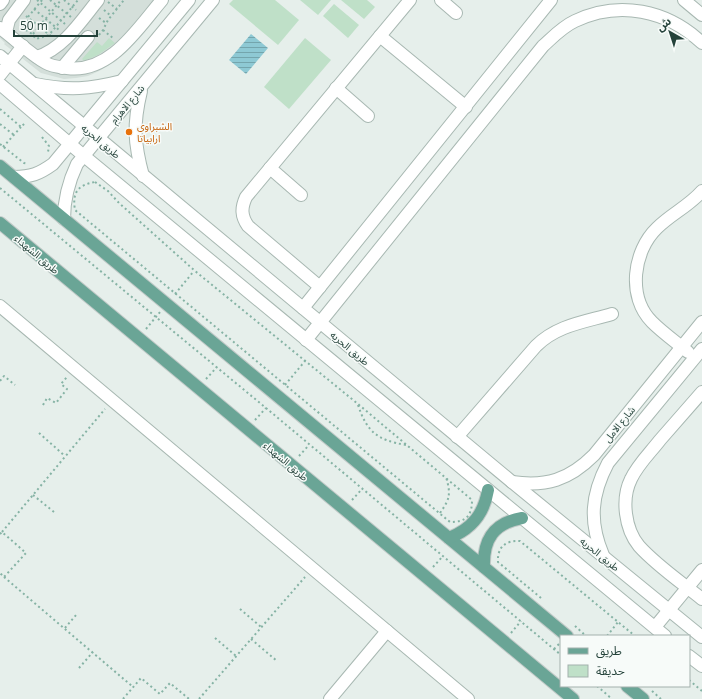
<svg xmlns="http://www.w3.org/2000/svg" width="702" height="699" font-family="'Open Sans','Noto Sans Arabic',sans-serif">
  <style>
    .built { fill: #d4dfda }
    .green { fill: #bfe0c8 }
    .water { fill: url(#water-rules) }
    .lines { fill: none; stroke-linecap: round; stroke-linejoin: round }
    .minor-casing { stroke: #a8b8b2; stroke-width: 14 }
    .major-casing { stroke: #c2cac8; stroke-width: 14 }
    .path { stroke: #86b3a5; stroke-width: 2; stroke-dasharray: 2 3; stroke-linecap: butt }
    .minor { stroke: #fff; stroke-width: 12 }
    .major { stroke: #6aa596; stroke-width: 12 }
    .food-dot { fill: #e8710a; stroke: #f7fbf9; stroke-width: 1.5 }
    .labels { text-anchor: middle; stroke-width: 3; stroke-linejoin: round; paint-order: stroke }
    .street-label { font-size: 10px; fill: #24423a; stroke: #f7fbf9 }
    .food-label { font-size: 10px; fill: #c56008; stroke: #f7fbf9; text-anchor: start }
  </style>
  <defs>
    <pattern id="water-rules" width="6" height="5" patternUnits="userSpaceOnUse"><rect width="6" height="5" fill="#8ec9d4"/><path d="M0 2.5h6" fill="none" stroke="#74a5ad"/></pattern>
  </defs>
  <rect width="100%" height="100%" fill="#e6efeb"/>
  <path class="built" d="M 0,0 L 169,0 L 123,54 L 116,61 L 99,71 L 88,76 L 76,78 L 64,79 L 41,73 L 4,44 L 5,43 L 0,38 Z"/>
  <g class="green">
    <path d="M 233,0 L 275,0 L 299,20 L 278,45 L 229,4 Z"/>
    <path d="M 300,0 L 331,0 L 318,15 Z"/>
    <path d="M 341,0 L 367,0 L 375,7 L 364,19 Z"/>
    <path d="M 334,4 L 359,25 L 348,38 L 323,16 Z"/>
    <path d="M 109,38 L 115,43 L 98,55 L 84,61 L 82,59 L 97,42 L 102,46 Z"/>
    <path d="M 305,38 L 331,60 L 289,109 L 264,87 Z"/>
  </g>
  <path class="water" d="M 251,34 L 268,48 L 246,74 L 229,60 Z"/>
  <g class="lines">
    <defs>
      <g id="minor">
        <path d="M 441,0 L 456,13"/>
        <path d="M 684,0 L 702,15"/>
        <path d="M 0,4 L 3,0"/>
        <path d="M 0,28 C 15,39 30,54 46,63 C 53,67 60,67 67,68 C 110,74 138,28 162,0"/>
        <path d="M 6,32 L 9,20 L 24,0"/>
        <path d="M 380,36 L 466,107"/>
        <path d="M 0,56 L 512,482 L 702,637"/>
        <path d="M 37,57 C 64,48 81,21 98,0"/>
        <path d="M 62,68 L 88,37"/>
        <path d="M 0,75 L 23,46"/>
        <path d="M 0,84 L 84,156 L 665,636"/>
        <path d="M 35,84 C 69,91 90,89 122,81"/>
        <path d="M 336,88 L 368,116"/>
        <path d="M 141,91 C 133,124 134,143 143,176"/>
        <path d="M 270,168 L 301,195"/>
        <path d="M 14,177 C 31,177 39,174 53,164 L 189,0"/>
        <path d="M 64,219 C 64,199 68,183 77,164 L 213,0"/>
        <path d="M 320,287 L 248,226 C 241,216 241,208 246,197 L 410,0"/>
        <path d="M 0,306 L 468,699"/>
        <path d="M 303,308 L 551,0"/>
        <path d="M 306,340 L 543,46 C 553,37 562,27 575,21 C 619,0 667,10 702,43"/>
        <path d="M 688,352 C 676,342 663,333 652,322 C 627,297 633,251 657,228 C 671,214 689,206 702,191"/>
        <path d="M 702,392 C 688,408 674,424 660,440 C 650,453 638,464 631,479 C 621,499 625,529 639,546 C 657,566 681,582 702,599"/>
        <path d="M 457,437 L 536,346 C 557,325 585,322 612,314"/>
        <path d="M 512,482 C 546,487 569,480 594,455 L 702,322"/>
        <path d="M 603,555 C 589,522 591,495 608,463 L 702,349"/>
        <path d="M 655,627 L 702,570"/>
        <path d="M 689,656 L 702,666"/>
        <path d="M 330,699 L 387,631"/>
      </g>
      <g id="major">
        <path d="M 0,166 L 567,636"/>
        <path d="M 0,223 L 573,699"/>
        <path d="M 449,538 C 472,529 484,514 488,490"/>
        <path d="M 484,567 C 483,539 494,523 522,518"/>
        <path d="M 627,686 L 643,699"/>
      </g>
    </defs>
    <use href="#minor" class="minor-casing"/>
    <use href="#major" class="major-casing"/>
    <g class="path">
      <path d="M 37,0 L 65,24"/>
      <path d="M 42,0 L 28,17 L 26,30 L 32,34 L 36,39 L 49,35 L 78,0"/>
      <path d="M 50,0 L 71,17"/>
      <path d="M 64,0 L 76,10"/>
      <path d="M 108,2 L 117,9"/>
      <path d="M 34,9 L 59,30"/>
      <path d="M 104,10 L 111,16"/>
      <path d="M 26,16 L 51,36"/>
      <path d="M 99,18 L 106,23"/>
      <path d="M 103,30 L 114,39"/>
      <path d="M 33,34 L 61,0"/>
      <path d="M 99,35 L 103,30 L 108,20 L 124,0"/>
      <path d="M 0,109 L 21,127 L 26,122"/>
      <path d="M 0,124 L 14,135"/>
      <path d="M 42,137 L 49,146 L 48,152"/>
      <path d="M 0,144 L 24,163 L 28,164"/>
      <path d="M 3,147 L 21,127"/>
      <path d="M 95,182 L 108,191 L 119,203 L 195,271 L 358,404 L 472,500 C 472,516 466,522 450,522 L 75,210 C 72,192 78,185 95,182 Z"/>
      <path d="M 0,188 L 266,408 L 561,655"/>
      <path d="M 175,294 L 194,271"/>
      <path d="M 146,329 L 160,312"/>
      <path d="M 206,379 L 217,367"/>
      <path d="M 0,381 L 4,376 L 15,385"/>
      <path d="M 285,385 L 305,361"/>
      <path d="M 43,405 L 47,398 L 56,403 L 67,389 L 61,384 L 67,377"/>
      <path d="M 358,405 C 367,432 377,440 406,445"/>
      <path d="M 255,420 L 266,408"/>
      <path d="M 39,433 L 65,456"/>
      <path d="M 299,456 L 309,445"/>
      <path d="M 33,495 L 54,512"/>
      <path d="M 352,500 L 362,489"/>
      <path d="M 440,513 C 450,499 451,494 446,477"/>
      <path d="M 2,532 L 105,409"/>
      <path d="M 0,534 L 2,532 L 26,553 L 4,577 L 0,573"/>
      <path d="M 433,567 L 443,556"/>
      <path d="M 4,577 L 133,687"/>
      <path d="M 541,598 L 498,562 C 497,548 505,540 520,541 L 635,636"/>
      <path d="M 240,609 L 261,627"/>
      <path d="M 575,626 L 586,636"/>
      <path d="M 65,628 L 76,615"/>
      <path d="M 511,633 L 521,621"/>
      <path d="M 607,636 L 618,622"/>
      <path d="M 215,638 L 236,656"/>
      <path d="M 251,639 L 277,661"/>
      <path d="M 554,649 L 560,643"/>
      <path d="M 79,668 L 93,652"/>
      <path d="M 689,680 L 702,691"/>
      <path d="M 597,686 L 612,699"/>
      <path d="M 652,691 L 661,699"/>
      <path d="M 123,699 L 141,678 L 160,694 L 170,683 L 189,699"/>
      <path d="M 199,699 L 305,577"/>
    </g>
    <use href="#minor" class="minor"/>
    <use href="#major" class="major"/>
  </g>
  <circle class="food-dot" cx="129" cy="132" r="4"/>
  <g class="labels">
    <g class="street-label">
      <text transform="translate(127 104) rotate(-50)" y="4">شارع الاهرام</text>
      <text transform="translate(101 141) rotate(40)" y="4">طريق الحريه</text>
      <text transform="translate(37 254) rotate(40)" y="4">طريق الشهداء</text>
      <text transform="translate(350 348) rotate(40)" y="4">طريق الحريه</text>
      <text transform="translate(619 424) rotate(-51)" y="4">شارع الامل</text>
      <text transform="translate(286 461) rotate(40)" y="4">طريق الشهداء</text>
      <text transform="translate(600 554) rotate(39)" y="4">طريق الحريه</text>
    </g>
    <g class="food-label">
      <text x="137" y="130">الشبراوى<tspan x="137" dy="12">ارابياتا</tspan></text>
    </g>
  </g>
  <rect x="560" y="635" width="130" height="52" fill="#f7fbf9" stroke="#a3b1ad"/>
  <rect x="568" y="648" width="20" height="6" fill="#6aa596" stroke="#a3b1ad"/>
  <text x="596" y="655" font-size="12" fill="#24423a">طريق</text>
  <rect x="568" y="665" width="20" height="12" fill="#bfe0c8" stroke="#a3b1ad"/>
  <text x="596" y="675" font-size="12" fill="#24423a">حديقة</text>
  <g transform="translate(670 32) rotate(321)" stroke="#f7fbf9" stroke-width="3" paint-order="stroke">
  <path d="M0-3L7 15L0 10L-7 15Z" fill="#24423a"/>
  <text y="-6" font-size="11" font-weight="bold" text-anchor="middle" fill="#24423a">ش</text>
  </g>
  <path d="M14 30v6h83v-6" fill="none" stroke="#24423a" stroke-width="2"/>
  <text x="20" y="30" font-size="12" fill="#24423a" stroke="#f7fbf9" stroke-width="3" paint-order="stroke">50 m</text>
</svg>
